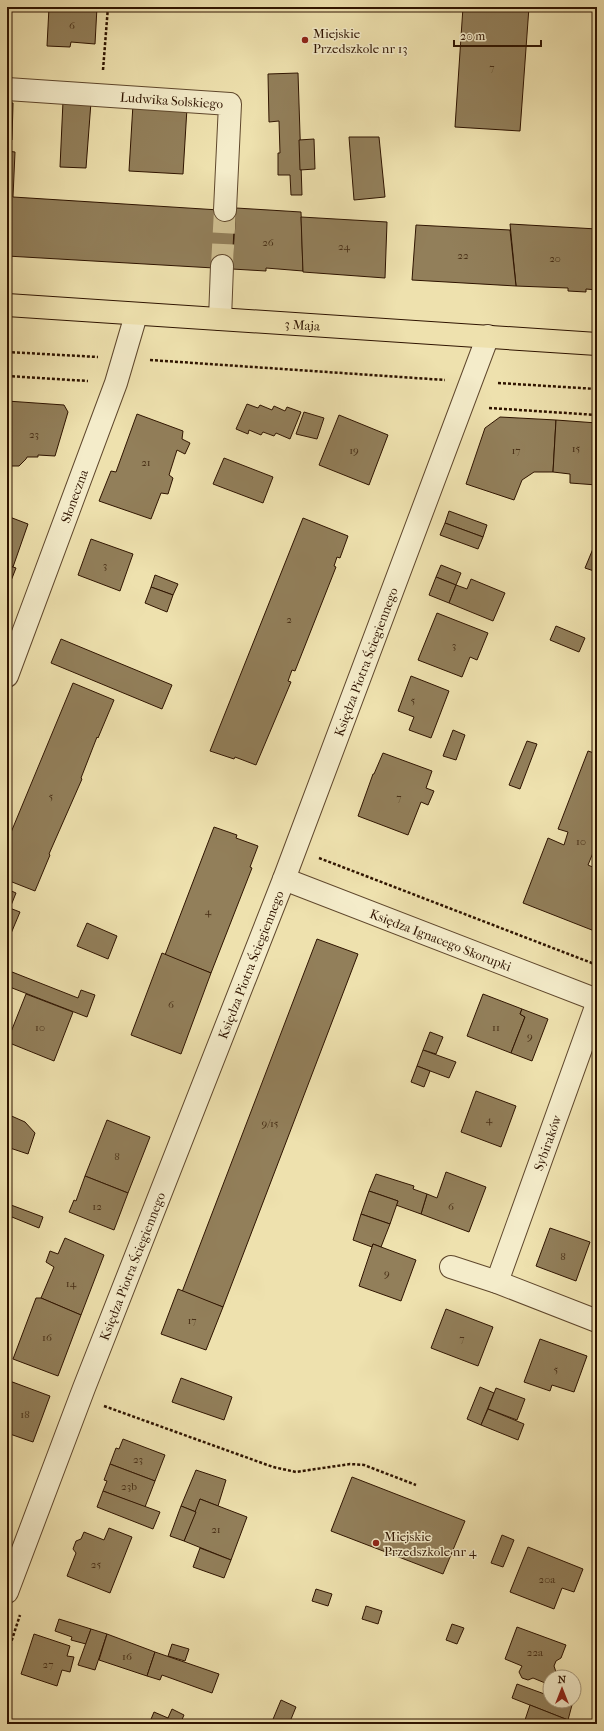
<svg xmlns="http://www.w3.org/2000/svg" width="604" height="1731" font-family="'IM FELL French Canon',serif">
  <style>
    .building { fill: #927f5a; stroke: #2f1400 }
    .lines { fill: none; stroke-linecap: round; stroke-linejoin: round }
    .minor-tunnel { stroke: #d1c294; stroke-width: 22; stroke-dasharray: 22 11; stroke-linecap: butt }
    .minor-casing { stroke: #5f472c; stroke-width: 24 }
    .major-casing { stroke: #2f1400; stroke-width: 24 }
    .path { stroke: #2f1400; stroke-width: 2.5; stroke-dasharray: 3 2; stroke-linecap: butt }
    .minor { stroke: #f4ecca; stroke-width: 22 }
    .major { stroke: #eee1ae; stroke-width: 22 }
    .poi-dot { fill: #8f2418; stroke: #f4ecca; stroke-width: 1.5 }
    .labels { text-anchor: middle; stroke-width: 3; stroke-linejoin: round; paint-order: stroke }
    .number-label { font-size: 11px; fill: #482f16 }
    .poi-label { font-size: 13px; fill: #2f1400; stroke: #f4ecca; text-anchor: start }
    .street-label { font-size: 13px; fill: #2f1400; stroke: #f4ecca }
  </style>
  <rect width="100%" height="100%" fill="#eee1ae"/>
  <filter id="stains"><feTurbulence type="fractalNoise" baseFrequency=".005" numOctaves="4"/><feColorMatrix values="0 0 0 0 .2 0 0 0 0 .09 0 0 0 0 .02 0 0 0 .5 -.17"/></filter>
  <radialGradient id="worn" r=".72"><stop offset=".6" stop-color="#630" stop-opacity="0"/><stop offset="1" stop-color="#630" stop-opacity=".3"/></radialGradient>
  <g class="building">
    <path d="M 49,7 L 97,7 L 95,44 L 71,42 L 70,47 L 47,46 Z"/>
    <path d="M 463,7 L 529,7 L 520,131 L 455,127 Z"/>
    <path d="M 298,73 L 302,195 L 291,195 L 290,175 L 278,175 L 278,153 L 280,153 L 279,121 L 269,122 L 268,74 Z"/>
    <path d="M 63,101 L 91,102 L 86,168 L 60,167 Z"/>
    <path d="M 7,103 L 13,103 L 12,140 L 7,140 Z"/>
    <path d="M 133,104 L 187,108 L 183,174 L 129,171 Z"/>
    <path d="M 349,137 L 379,137 L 385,197 L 354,200 Z"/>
    <path d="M 314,139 L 315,169 L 300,170 L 299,140 Z"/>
    <path d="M 7,151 L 15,152 L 13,197 L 235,211 L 232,267 L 214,268 L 7,256 Z"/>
    <path d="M 236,208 L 301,212 L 303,271 L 266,268 L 266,271 L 232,269 Z"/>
    <path d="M 301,217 L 387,222 L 385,278 L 303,272 Z"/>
    <path d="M 510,224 L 597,229 L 597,290 L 586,289 L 586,292 L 568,291 L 568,288 L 516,286 Z"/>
    <path d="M 416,225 L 510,230 L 516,286 L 412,280 Z"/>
    <path d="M 7,401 L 64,405 L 68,412 L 55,456 L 38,455 L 38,457 L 27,457 L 26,459 L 19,466 L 7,466 Z"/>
    <path d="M 247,404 L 258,408 L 260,405 L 272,410 L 274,406 L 285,411 L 287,407 L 301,412 L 290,439 L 276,433 L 274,436 L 263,432 L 261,435 L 249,430 L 248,434 L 236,429 Z"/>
    <path d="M 304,412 L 324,418 L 317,439 L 296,434 Z"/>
    <path d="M 137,414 L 183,431 L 182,439 L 190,443 L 185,454 L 177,450 L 169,475 L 173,478 L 168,494 L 161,493 L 151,519 L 99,501 L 111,471 L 116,472 Z"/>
    <path d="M 339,415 L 388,435 L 369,485 L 319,465 Z"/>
    <path d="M 500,417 L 556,420 L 553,472 L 534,472 L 522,480 L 514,500 L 466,484 L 485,428 Z"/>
    <path d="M 556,420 L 597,423 L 597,485 L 570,483 L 570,474 L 553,472 Z"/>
    <path d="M 224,458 L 273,477 L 263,503 L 213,484 Z"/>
    <path d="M 449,511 L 487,525 L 483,537 L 445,523 Z"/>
    <path d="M 7,516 L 28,524 L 13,567 L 7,565 Z"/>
    <path d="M 303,518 L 348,536 L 340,558 L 337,557 L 334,566 L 336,567 L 295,671 L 292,670 L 288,681 L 291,682 L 256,765 L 235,757 L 234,759 L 210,751 Z"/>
    <path d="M 445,523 L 483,537 L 478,549 L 440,535 Z"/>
    <path d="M 91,539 L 133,554 L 120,591 L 78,575 Z"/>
    <path d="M 597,539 L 597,572 L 585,568 Z"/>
    <path d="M 7,565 L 16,568 L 7,591 Z"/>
    <path d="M 441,565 L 461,573 L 456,585 L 436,577 Z"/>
    <path d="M 155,575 L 178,584 L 173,595 L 151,587 Z"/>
    <path d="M 436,577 L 456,585 L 449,603 L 429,595 Z"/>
    <path d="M 471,579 L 505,593 L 493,621 L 449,603 L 456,585 L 467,589 Z"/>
    <path d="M 151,587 L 173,595 L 167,612 L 145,603 Z"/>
    <path d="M 437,613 L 488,633 L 477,660 L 470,657 L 462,677 L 418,660 Z"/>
    <path d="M 556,626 L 585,638 L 579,652 L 550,640 Z"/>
    <path d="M 61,639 L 172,685 L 162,709 L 51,663 Z"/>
    <path d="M 411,676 L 449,691 L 431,738 L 409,730 L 414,717 L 398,711 Z"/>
    <path d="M 73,683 L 114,700 L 98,738 L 97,737 L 81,778 L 82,779 L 49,854 L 50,855 L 35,891 L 7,880 L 7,842 Z"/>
    <path d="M 453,730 L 465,735 L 456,760 L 443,756 Z"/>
    <path d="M 527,741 L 537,744 L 520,789 L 509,785 Z"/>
    <path d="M 588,751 L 597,754 L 597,843 L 588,865 L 597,869 L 597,932 L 523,903 L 548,838 L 564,845 L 568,832 L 558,829 Z"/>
    <path d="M 383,753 L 432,771 L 426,788 L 434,791 L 428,805 L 421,802 L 408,835 L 358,816 L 373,774 L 374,774 Z"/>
    <path d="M 214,827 L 237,835 L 236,838 L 258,846 L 250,867 L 252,868 L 211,973 L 165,955 Z"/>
    <path d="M 7,889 L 16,893 L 10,908 L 7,907 Z"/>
    <path d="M 7,907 L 20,912 L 7,943 Z"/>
    <path d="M 87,923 L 117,936 L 108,959 L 77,946 Z"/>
    <path d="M 317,939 L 358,954 L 223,1307 L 182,1292 Z"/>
    <path d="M 162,953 L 211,973 L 181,1054 L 131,1035 Z"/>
    <path d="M 7,970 L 78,998 L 81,990 L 95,995 L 87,1017 L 7,986 Z"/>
    <path d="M 26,994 L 73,1012 L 54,1061 L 7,1042 Z"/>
    <path d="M 483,994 L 522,1009 L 520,1014 L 525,1017 L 511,1053 L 467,1036 Z"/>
    <path d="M 522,1009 L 548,1019 L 532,1061 L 511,1053 L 525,1017 L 520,1014 Z"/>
    <path d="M 430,1032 L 443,1037 L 436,1054 L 423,1050 Z"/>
    <path d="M 423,1050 L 456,1062 L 449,1078 L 417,1066 Z"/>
    <path d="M 417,1066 L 430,1071 L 424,1087 L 411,1082 Z"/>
    <path d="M 476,1091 L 516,1106 L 501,1147 L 461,1132 Z"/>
    <path d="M 7,1114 L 25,1122 L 35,1133 L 28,1154 L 7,1147 Z"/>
    <path d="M 107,1120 L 150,1137 L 128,1193 L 85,1176 Z"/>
    <path d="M 446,1172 L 486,1187 L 469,1232 L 421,1214 L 427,1194 L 437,1198 Z"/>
    <path d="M 376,1174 L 414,1186 L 413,1189 L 427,1194 L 421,1214 L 396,1205 L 398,1201 L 369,1191 Z"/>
    <path d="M 85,1176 L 128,1193 L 114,1230 L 69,1212 L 74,1200 L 76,1201 Z"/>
    <path d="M 369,1191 L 398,1201 L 390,1224 L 361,1214 Z"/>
    <path d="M 11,1205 L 43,1217 L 39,1228 L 7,1215 Z"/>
    <path d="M 361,1214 L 390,1224 L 381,1247 L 373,1244 L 372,1247 L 353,1240 Z"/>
    <path d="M 550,1228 L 590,1242 L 576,1281 L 536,1266 Z"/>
    <path d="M 65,1238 L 104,1255 L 81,1315 L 41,1298 L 54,1267 L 46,1262 L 50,1251 L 58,1254 Z"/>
    <path d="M 373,1244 L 416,1260 L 401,1301 L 359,1286 Z"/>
    <path d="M 178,1289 L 223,1307 L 206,1350 L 161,1334 Z"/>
    <path d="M 36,1298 L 41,1298 L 81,1315 L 58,1376 L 13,1359 Z"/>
    <path d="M 446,1309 L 493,1327 L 478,1366 L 431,1348 Z"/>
    <path d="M 540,1339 L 587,1356 L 574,1392 L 552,1385 L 550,1391 L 524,1382 Z"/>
    <path d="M 181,1378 L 232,1397 L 224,1420 L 172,1402 Z"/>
    <path d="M 7,1380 L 50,1396 L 33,1442 L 7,1433 Z"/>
    <path d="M 480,1387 L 494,1393 L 481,1425 L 467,1419 Z"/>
    <path d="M 496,1388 L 525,1399 L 517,1420 L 488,1409 Z"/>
    <path d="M 488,1409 L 524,1424 L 518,1440 L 481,1425 Z"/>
    <path d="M 123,1439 L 165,1455 L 155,1481 L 110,1464 L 116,1448 L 119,1449 Z"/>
    <path d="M 110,1464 L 155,1481 L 145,1507 L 103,1491 L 107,1481 L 104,1480 Z"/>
    <path d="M 196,1470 L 226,1480 L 218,1506 L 200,1499 L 196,1512 L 181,1506 Z"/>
    <path d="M 352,1477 L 465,1521 L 443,1574 L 331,1531 Z"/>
    <path d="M 103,1491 L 160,1512 L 153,1529 L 97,1507 Z"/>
    <path d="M 200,1499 L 247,1517 L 231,1560 L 184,1541 Z"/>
    <path d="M 181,1506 L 196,1512 L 184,1541 L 170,1536 Z"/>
    <path d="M 109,1528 L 132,1537 L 110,1593 L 67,1576 L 76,1553 L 73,1549 L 76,1541 L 81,1539 L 84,1532 L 104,1540 Z"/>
    <path d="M 502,1535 L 514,1540 L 503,1567 L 491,1563 Z"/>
    <path d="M 528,1547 L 583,1569 L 574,1592 L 562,1588 L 554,1609 L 510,1592 Z"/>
    <path d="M 200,1548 L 231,1560 L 224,1578 L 193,1567 Z"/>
    <path d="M 316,1589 L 332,1594 L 328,1606 L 312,1601 Z"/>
    <path d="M 366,1606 L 382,1611 L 378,1624 L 362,1619 Z"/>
    <path d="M 59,1619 L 91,1629 L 86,1644 L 71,1640 L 72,1637 L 55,1631 Z"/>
    <path d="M 452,1624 L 464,1628 L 457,1644 L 446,1640 Z"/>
    <path d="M 517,1627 L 566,1645 L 561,1658 L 556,1661 L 554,1666 L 556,1672 L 554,1677 L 550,1677 L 550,1685 L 533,1678 L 528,1680 L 522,1678 L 519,1672 L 522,1666 L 505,1659 Z"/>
    <path d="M 91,1629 L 107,1634 L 95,1670 L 78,1665 Z"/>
    <path d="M 34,1634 L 70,1646 L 67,1656 L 74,1657 L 70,1672 L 62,1670 L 57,1686 L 21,1674 Z"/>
    <path d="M 107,1634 L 155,1652 L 147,1676 L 99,1660 Z"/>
    <path d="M 172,1644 L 189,1649 L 185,1661 L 168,1656 Z"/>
    <path d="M 155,1652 L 219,1674 L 212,1693 L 162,1675 L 160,1680 L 147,1676 Z"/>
    <path d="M 517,1684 L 550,1696 L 550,1701 L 562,1701 L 572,1705 L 568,1720 L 512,1698 Z"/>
    <path d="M 281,1700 L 296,1707 L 289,1724 L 271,1724 Z"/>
    <path d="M 530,1705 L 568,1720 L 566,1724 L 535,1724 L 525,1720 Z"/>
    <path d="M 172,1709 L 184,1715 L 181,1722 L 185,1724 L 149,1724 L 154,1712 L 168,1718 Z"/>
  </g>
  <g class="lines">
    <path class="minor-tunnel" d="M 222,266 L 225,210"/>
    <defs>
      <g id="minor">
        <path id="s1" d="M 7,89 L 230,104 L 225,210"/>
        <path d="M 220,319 L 222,266"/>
        <path id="s2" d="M 7,676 L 116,383 L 136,315"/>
        <path id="s3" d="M 284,879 L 597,1000"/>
        <path d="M 451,1267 L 497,1282 L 597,1321"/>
        <path id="s4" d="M 497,1282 L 597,1004"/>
        <path id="s5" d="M 7,1592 L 84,1388 L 284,879 L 488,336"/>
      </g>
      <g id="major">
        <path id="s6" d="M 7,305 L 597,344"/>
      </g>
    </defs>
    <use href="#minor" class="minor-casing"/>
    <use href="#major" class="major-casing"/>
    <g class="path">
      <path d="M 103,70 L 108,7"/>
      <path d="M 7,352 L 98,357"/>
      <path d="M 150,360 L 445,380"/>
      <path d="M 7,376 L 88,381"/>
      <path d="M 498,383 L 597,389"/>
      <path d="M 489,408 L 597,415"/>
      <path d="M 319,858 L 597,965"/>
      <path d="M 104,1406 L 273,1467 L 296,1472 L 350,1464 L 364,1465 L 416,1485"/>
      <path d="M 7,1655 L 20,1615"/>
    </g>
    <use href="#minor" class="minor"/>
    <use href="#major" class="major"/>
  </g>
  <g class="poi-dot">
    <circle cx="305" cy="40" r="4"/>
    <circle cx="376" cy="1543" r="4"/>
  </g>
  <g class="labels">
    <g class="number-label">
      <text x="72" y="29">6</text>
      <text x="492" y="71">7</text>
      <text x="268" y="246">26</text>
      <text x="344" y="250">24</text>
      <text x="463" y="259">22</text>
      <text x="555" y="262">20</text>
      <text x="34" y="438">23</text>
      <text x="576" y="452">15</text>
      <text x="354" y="454">19</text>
      <text x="516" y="454">17</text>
      <text x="146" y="466">21</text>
      <text x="105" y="569">3</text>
      <text x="289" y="623">2</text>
      <text x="454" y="649">3</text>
      <text x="413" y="704">5</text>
      <text x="51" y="800">5</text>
      <text x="399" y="801">7</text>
      <text x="581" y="845">10</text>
      <text x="208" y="915">4</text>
      <text x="171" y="1008">6</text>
      <text x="40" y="1031">10</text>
      <text x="496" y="1031">11</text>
      <text x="530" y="1040">9</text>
      <text x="489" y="1123">4</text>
      <text x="270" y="1127">9/15</text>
      <text x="117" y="1160">8</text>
      <text x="97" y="1210">12</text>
      <text x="451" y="1210">6</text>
      <text x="563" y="1260">8</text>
      <text x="387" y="1277">9</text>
      <text x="71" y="1287">14</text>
      <text x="192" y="1324">17</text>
      <text x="47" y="1341">16</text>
      <text x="462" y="1342">7</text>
      <text x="556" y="1373">5</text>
      <text x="25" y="1418">18</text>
      <text x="138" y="1463">23</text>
      <text x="129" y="1490">23b</text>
      <text x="216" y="1533">21</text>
      <text x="96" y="1568">25</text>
      <text x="547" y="1583">20a</text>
      <text x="535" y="1656">22a</text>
      <text x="127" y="1660">16</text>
      <text x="48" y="1668">27</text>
    </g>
    <g class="poi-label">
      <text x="313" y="38">Miejskie<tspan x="313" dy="15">Przedszkole nr 13</tspan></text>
      <text x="384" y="1541">Miejskie<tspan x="384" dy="15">Przedszkole nr 4</tspan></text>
    </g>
    <g class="street-label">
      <text dy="5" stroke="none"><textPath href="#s1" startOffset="165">Ludwika Solskiego</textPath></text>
      <text dy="5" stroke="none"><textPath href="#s6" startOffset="296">3 Maja</textPath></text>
      <text dy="5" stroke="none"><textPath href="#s2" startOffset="192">Słoneczna</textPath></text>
      <text dy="5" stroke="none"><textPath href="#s5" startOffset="997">Księdza Piotra Ściegiennego</textPath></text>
      <text dy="5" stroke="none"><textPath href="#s3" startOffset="168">Księdza Ignacego Skorupki</textPath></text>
      <text dy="5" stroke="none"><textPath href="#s5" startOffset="673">Księdza Piotra Ściegiennego</textPath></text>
      <text dy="5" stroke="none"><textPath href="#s4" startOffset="148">Sybiraków</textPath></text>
      <text dy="5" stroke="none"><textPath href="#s5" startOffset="349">Księdza Piotra Ściegiennego</textPath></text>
    </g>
  </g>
  <rect width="604" height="1731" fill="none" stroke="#eee1ae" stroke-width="24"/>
  <rect x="8" y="8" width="588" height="1715" fill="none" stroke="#2f1400" stroke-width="2"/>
  <rect x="12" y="12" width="580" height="1707" fill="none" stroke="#2f1400"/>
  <g transform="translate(562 1689)"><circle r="19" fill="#f4ecca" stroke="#a59679"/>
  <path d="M0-3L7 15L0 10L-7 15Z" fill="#8f2418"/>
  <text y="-6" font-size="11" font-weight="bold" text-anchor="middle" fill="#2f1400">N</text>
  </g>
  <path d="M454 40v6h87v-6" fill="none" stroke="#2f1400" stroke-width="2"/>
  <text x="460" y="40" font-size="12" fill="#2f1400" stroke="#f4ecca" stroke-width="3" paint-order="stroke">20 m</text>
  <rect width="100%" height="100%" filter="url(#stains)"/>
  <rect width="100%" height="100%" fill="url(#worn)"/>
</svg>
